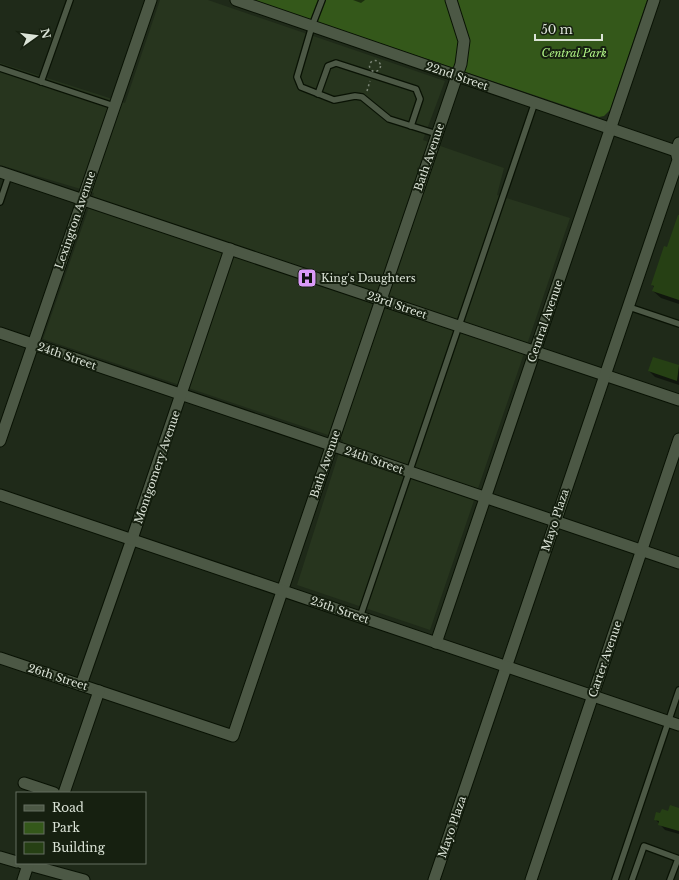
<svg xmlns="http://www.w3.org/2000/svg" width="679" height="880" font-family="'Libre Baskerville',serif">
  <style>
    .built { fill: #27351e }
    .green { fill: #34581a }
    .shadow { fill: #0007 }
    .building { fill: #264014 }
    .lines { fill: none; stroke-linecap: round; stroke-linejoin: round }
    .service-casing { stroke: #091204; stroke-width: 8 }
    .minor-casing { stroke: #091204; stroke-width: 13 }
    .tertiary-casing { stroke: #091204; stroke-width: 13 }
    .path { stroke: #7c8677; stroke-width: 1.5; stroke-dasharray: 2 3; stroke-linecap: butt }
    .service { stroke: #4c5845; stroke-width: 5.5 }
    .minor { stroke: #4c5845; stroke-width: 11 }
    .tertiary { stroke: #4c5845; stroke-width: 11 }
    .labels { text-anchor: middle; stroke-width: 4; stroke-linejoin: round; paint-order: stroke }
    .park-label { font-size: 11px; font-style: italic; fill: #b0f486; stroke: #162010 }
    .street-label { font-size: 11px; fill: #dbe3d7; stroke: #162010 }
    .poi-label { font-size: 11px; fill: #dbe3d7; stroke: #162010; text-anchor: start }
  </style>
  <rect width="100%" height="100%" fill="#1f2a19"/>
  <path class="built" d="M 160,0 L 208,0 L 445,81 L 423,140 L 504,168 L 497,195 L 570,218 L 430,630 L 297,585 L 343,440 L 43,339 L 94,193 L 0,165 L 0,63 L 125,103 Z"/>
  <path class="green" d="M 252,0 L 647,0 L 610,110 L 604,116 L 599,117 Z"/>
  <g class="shadow">
    <path d="M 353,0 L 365,0 L 361,3 Z"/>
    <path d="M 679,223 L 679,304 L 661,298 L 653,291 L 654,287 L 652,285 Z"/>
    <path d="M 654,358 L 679,366 L 679,385 L 655,377 L 649,371 Z"/>
    <path d="M 679,809 L 679,834 L 665,830 L 655,819 L 661,815 Z"/>
  </g>
  <g class="building">
    <path d="M 678,215 L 679,215 L 679,300 L 652,291 L 654,286 L 651,285 L 664,246 L 667,247 Z"/>
    <path d="M 653,357 L 679,365 L 677,381 L 648,371 Z"/>
    <path d="M 670,805 L 679,808 L 679,831 L 658,825 L 659,821 L 654,820 L 656,812 L 660,813 L 662,809 L 668,811 Z"/>
  </g>
  <g class="lines">
    <defs>
      <g id="service">
        <path d="M 322,0 L 312,26 L 297,77 L 301,87 L 334,100 L 355,96 L 362,97 L 389,119 L 437,134"/>
        <path d="M 0,68 L 114,106"/>
        <path d="M 41,82 L 70,0"/>
        <path d="M 318,94 L 328,66 L 336,63 L 416,89 L 420,99 L 411,126"/>
        <path d="M 0,202 L 9,175"/>
        <path d="M 629,307 L 679,324"/>
        <path d="M 360,617 L 535,102"/>
        <path d="M 615,880 L 679,690"/>
        <path d="M 632,880 L 644,846 L 679,859"/>
        <path d="M 670,880 L 678,859"/>
      </g>
      <g id="minor">
        <path d="M 236,0 L 679,152"/>
        <path d="M 0,172 L 679,400"/>
        <path d="M 0,333 L 679,563"/>
        <path d="M 0,658 L 233,736 L 461,64 L 464,41 L 451,0"/>
        <path d="M 81,685 L 132,539 L 230,249"/>
        <path d="M 24,783 L 54,793"/>
        <path d="M 64,793 L 99,691"/>
        <path d="M 0,857 L 17,862"/>
        <path d="M 22,863 L 84,880"/>
        <path d="M 23,880 L 28,865"/>
        <path d="M 434,880 L 678,160 L 676,151 L 679,143"/>
      </g>
      <g id="tertiary">
        <path d="M 0,441 L 151,0"/>
        <path d="M 0,495 L 679,725"/>
        <path d="M 436,643 L 654,0"/>
        <path d="M 531,880 L 679,439"/>
      </g>
    </defs>
    <use href="#service" class="service-casing"/>
    <use href="#minor" class="minor-casing"/>
    <use href="#tertiary" class="tertiary-casing"/>
    <g class="path">
      <circle cx="375" cy="66" r="5.5"/>
      <path d="M 367,91 L 370,81"/>
    </g>
    <use href="#service" class="service"/>
    <use href="#minor" class="minor"/>
    <use href="#tertiary" class="tertiary"/>
  </g>
  <defs>
    <symbol id="hospital-square" viewBox="-11 -11 22 22"><rect x="-9" y="-9" width="18" height="18" rx="4" fill="#da9af7" stroke="#162010"/><path d="M-5-5h3v3.5h4V-5h3V5h-3V1.5h-4V5h-3Z" fill="#111"/></symbol>
  </defs>
  <g fill-rule="evenodd">
    <use href="#hospital-square" x="296" y="267" width="22" height="22"/>
  </g>
  <g class="labels">
    <g class="park-label">
      <text x="574" y="57">Central Park</text>
    </g>
    <g class="street-label">
      <text transform="translate(457 76) rotate(19)" y="4">22nd Street</text>
      <text transform="translate(429 157) rotate(-71)" y="4">Bath Avenue</text>
      <text transform="translate(75 220) rotate(-71)" y="4">Lexington Avenue</text>
      <text transform="translate(397 305) rotate(19)" y="4">23rd Street</text>
      <text transform="translate(545 321) rotate(-71)" y="4">Central Avenue</text>
      <text transform="translate(67 356) rotate(19)" y="4">24th Street</text>
      <text transform="translate(374 460) rotate(19)" y="4">24th Street</text>
      <text transform="translate(325 464) rotate(-71)" y="4">Bath Avenue</text>
      <text transform="translate(157 467) rotate(-71)" y="4">Montgomery Avenue</text>
      <text transform="translate(555 520) rotate(-72)" y="4">Mayo Plaza</text>
      <text transform="translate(340 610) rotate(19)" y="4">25th Street</text>
      <text transform="translate(605 659) rotate(-71)" y="4">Carter Avenue</text>
      <text transform="translate(58 677) rotate(18)" y="4">26th Street</text>
      <text transform="translate(452 827) rotate(-71)" y="4">Mayo Plaza</text>
    </g>
    <g class="poi-label">
      <text x="321" y="282">King's Daughters</text>
    </g>
  </g>
  <rect x="16" y="792" width="130" height="72" fill="#162010" stroke="#656e60"/>
  <rect x="24" y="805" width="20" height="6" fill="#4c5845" stroke="#656e60"/>
  <text x="52" y="812" font-size="12" fill="#dbe3d7">Road</text>
  <rect x="24" y="822" width="20" height="12" fill="#34581a" stroke="#656e60"/>
  <text x="52" y="832" font-size="12" fill="#dbe3d7">Park</text>
  <rect x="24" y="842" width="20" height="12" fill="#264014" stroke="#656e60"/>
  <text x="52" y="852" font-size="12" fill="#dbe3d7">Building</text>
  <g transform="translate(36 36) rotate(76)" stroke="#162010" stroke-width="3" paint-order="stroke">
  <path d="M0-3L7 15L0 10L-7 15Z" fill="#dbe3d7"/>
  <text y="-6" font-size="11" font-weight="bold" text-anchor="middle" fill="#dbe3d7">N</text>
  </g>
  <path d="M535 34v6h67v-6" fill="none" stroke="#dbe3d7" stroke-width="2"/>
  <text x="541" y="34" font-size="12" fill="#dbe3d7" stroke="#162010" stroke-width="3" paint-order="stroke">50 m</text>
</svg>
